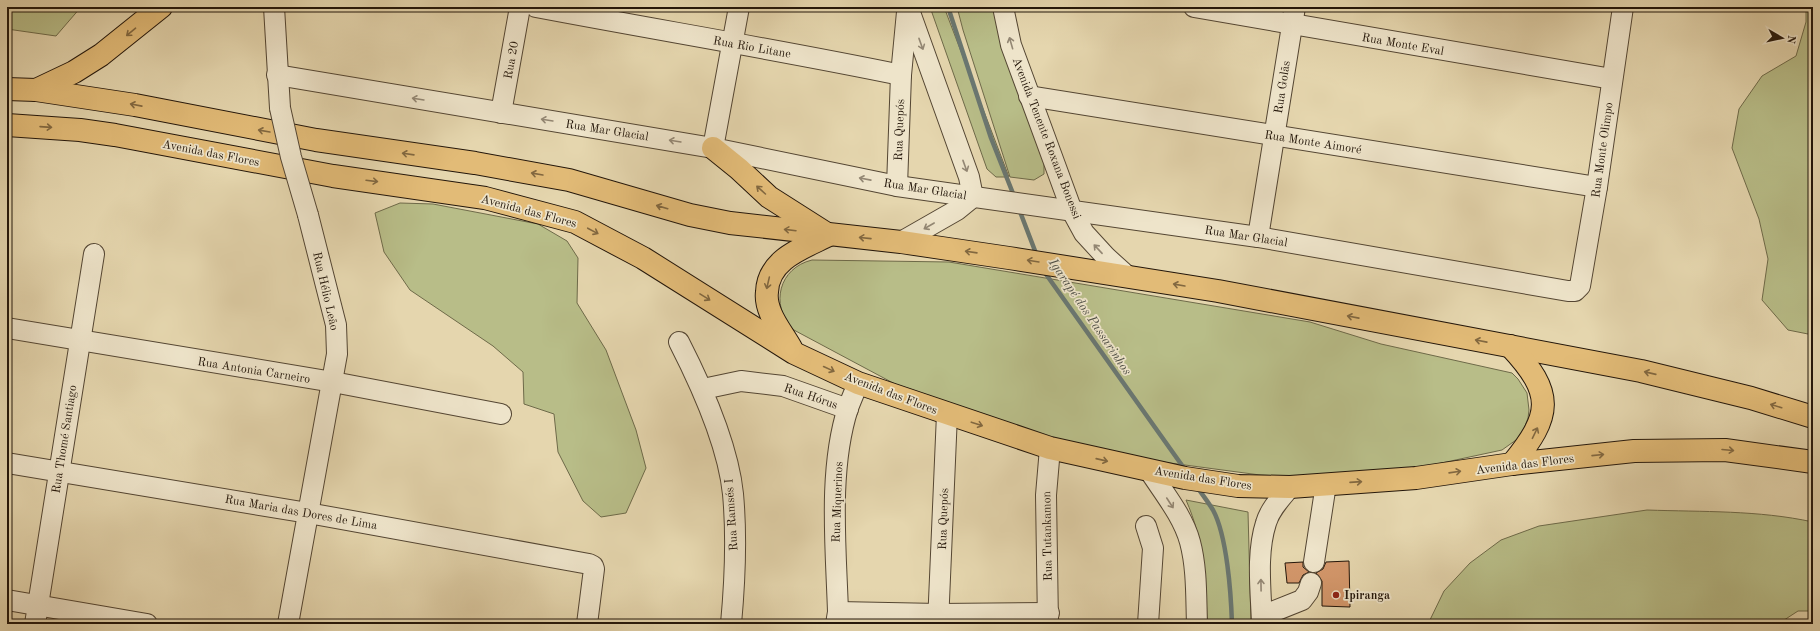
<svg xmlns="http://www.w3.org/2000/svg" width="1820" height="631" font-family="'Old Standard TT',serif">
  <style>
    .green { fill: #b8bd88; stroke: #6e6a49 }
    .lines { fill: none; stroke-linecap: round; stroke-linejoin: round }
    .stream { stroke: #6a7771; stroke-width: 4.5 }
    .building { fill: #d3976b; stroke: #23160a }
    .minor-casing { stroke: #544633; stroke-width: 22 }
    .major-casing { stroke: #23160a; stroke-width: 24 }
    .minor { stroke: #eee4ca; stroke-width: 20 }
    .major { stroke: #e2bb77; stroke-width: 22 }
    .minor-bridge-casing { stroke: #544633; stroke-width: 22; stroke-linecap: butt }
    .minor-bridge { stroke: #eee4ca; stroke-width: 20 }
    .oneway { stroke: #826840 }
    .oneway2 { stroke: #938774 }
    .poi-dot { fill: #8f2418; stroke: #eee4ca; stroke-width: 1.5 }
    .labels { text-anchor: middle; stroke-width: 3.5; stroke-linejoin: round; paint-order: stroke }
    .street-label { font-size: 12px; fill: #23160a; stroke: #eee4ca }
    .poi-label { font-size: 12px; font-weight: bold; fill: #23160a; stroke: #eee4ca; text-anchor: start }
    .water-label { font-size: 13px; font-style: italic; fill: #4d4e46; stroke: #eee4ca }
  </style>
  <rect width="100%" height="100%" fill="#e5d6ae"/>
  <filter id="stains"><feTurbulence type="fractalNoise" baseFrequency=".005" numOctaves="4"/><feColorMatrix values="0 0 0 0 .2 0 0 0 0 .09 0 0 0 0 .02 0 0 0 .5 -.17"/></filter>
  <radialGradient id="worn" r=".72"><stop offset=".6" stop-color="#630" stop-opacity="0"/><stop offset="1" stop-color="#630" stop-opacity=".3"/></radialGradient>
  <g class="green">
    <path d="M 7,7 L 81,7 L 56,36 L 7,29 Z"/>
    <path d="M 930,7 L 944,7 L 1009,177 L 996,177 L 987,169 Z"/>
    <path d="M 957,7 L 993,7 L 1044,160 L 1044,174 L 1034,180 L 1010,177 L 963,30 Z"/>
    <path d="M 1806,7 L 1813,7 L 1813,335 L 1788,330 L 1762,300 L 1768,259 L 1759,219 L 1732,148 L 1739,109 L 1762,76 L 1796,56 L 1806,22 Z"/>
    <path d="M 400,203 L 433,204 L 538,224 L 567,241 L 578,258 L 577,303 L 606,350 L 636,430 L 646,468 L 626,513 L 601,517 L 583,501 L 558,452 L 554,414 L 524,404 L 523,372 L 493,346 L 410,290 L 384,252 L 375,213 Z"/>
    <path d="M 812,260 L 949,262 L 1310,322 L 1381,344 L 1512,373 L 1518,379 L 1527,393 L 1529,410 L 1528,418 L 1522,434 L 1516,440 L 1502,450 L 1409,470 L 1297,477 L 1260,475 L 1155,461 L 1053,438 L 934,399 L 895,384 L 792,329 C 770,304 779,268 812,260 Z"/>
    <path d="M 1186,500 L 1248,512 L 1251,624 L 1207,624 C 1206,580 1204,541 1186,500 Z"/>
    <path d="M 1647,510 C 1703,512 1758,510 1813,522 L 1813,611 L 1798,611 L 1778,624 L 1428,624 L 1444,591 L 1470,563 L 1501,540 L 1539,526 Z"/>
  </g>
  <g class="lines">
    <g class="stream">
      <path d="M 948,7 L 991,138 L 1014,196"/>
      <path d="M 1019,209 L 1037,256"/>
      <path d="M 1043,270 L 1186,471"/>
      <path d="M 1197,487 C 1202,494 1208,502 1213,510 C 1227,536 1231,593 1232,624"/>
    </g>
  </g>
  <g class="building">
    <path d="M 1349,561 L 1350,607 L 1322,606 L 1322,581 L 1316,573 L 1323,569 L 1326,562 Z"/>
    <path d="M 1303,562 L 1303,567 L 1309,572 L 1303,575 L 1299,583 L 1287,583 L 1285,563 Z"/>
  </g>
  <g class="lines">
    <defs>
      <g id="minor">
        <path d="M 274,7 L 280,108"/>
        <path d="M 536,7 C 657,30 780,50 901,75"/>
        <path d="M 908,7 L 969,177 L 973,197"/>
        <path d="M 1003,7 L 1011,45 L 1072,211 L 1084,233 L 1106,257 L 1127,276"/>
        <path d="M 1194,7 L 1612,79"/>
        <path d="M 277,75 L 713,148 L 897,186 L 1258,237 L 1568,291 L 1575,291 L 1580,286 L 1597,187 L 1623,7"/>
        <path d="M 1029,96 L 1597,187"/>
        <path d="M 501,113 L 520,7"/>
        <path d="M 713,148 L 739,7"/>
        <path d="M 897,186 L 901,75 L 907,12"/>
        <path d="M 1258,237 L 1295,7"/>
        <path d="M 901,242 L 957,210 L 973,197"/>
        <path d="M 7,328 L 333,382 L 501,414"/>
        <path d="M 679,342 C 702,387 728,444 733,494 C 737,537 735,581 731,624"/>
        <path d="M 703,389 L 741,381 L 783,386 L 848,409"/>
        <path d="M 7,463 L 308,513 L 589,564 L 593,566 L 594,569 L 587,624"/>
        <path d="M 1149,470 C 1163,492 1183,516 1190,542 C 1197,568 1196,597 1197,624"/>
        <path d="M 1146,526 L 1153,548 L 1148,624"/>
        <path d="M 1314,562 L 1326,484"/>
        <path d="M 7,600 L 147,624"/>
        <path d="M 838,612 L 939,614 L 1049,613"/>
        <path d="M 1262,616 L 1302,600 L 1308,592 L 1311,583"/>
        <path d="M 35,624 L 94,254"/>
        <path d="M 288,624 L 337,354 L 336,325 L 308,215"/>
        <path d="M 836,624 L 838,612 C 836,548 828,470 848,408 C 851,400 855,391 858,383"/>
        <path d="M 938,624 L 947,414"/>
        <path d="M 1048,624 L 1046,495 L 1050,448"/>
        <path d="M 1262,624 C 1261,591 1256,554 1266,523 C 1270,509 1281,498 1290,487"/>
      </g>
      <g id="major">
        <path d="M 7,89 L 36,90 L 135,105 L 316,140 L 475,163 L 569,180 L 690,215 L 730,223 L 901,242 L 1009,258 L 1218,291 L 1641,371 L 1751,398 L 1813,417"/>
        <path d="M 36,90 L 74,72 L 101,55 L 161,7"/>
        <path d="M 7,125 L 80,130 L 115,135 L 333,176 L 485,198 L 575,222 L 643,258 L 794,353 L 858,383 L 1050,448 L 1185,478 L 1238,486 L 1290,487 L 1416,478 L 1512,464 L 1634,451 L 1725,450 L 1813,462"/>
        <path d="M 713,148 L 739,169 L 769,197 L 824,232"/>
        <path d="M 1510,346 C 1555,394 1552,415 1512,464"/>
        <path d="M 791,348 C 785,337 776,326 771,314 C 768,307 766,299 767,292 C 768,259 803,248 829,235"/>
      </g>
    </defs>
    <use href="#minor" class="minor-casing"/>
    <use href="#major" class="major-casing"/>
    <use href="#minor" class="minor"/>
    <use href="#major" class="major"/>
    <defs>
      <path id="minor-bridge" d="M 280,108 L 291,157 L 308,215"/>
    </defs>
    <use href="#minor-bridge" class="minor-bridge-casing"/>
    <use href="#minor-bridge" class="minor-bridge"/>
  </g>
  <defs><path id="oneway-shaft" d="M-6 0H5M1.5-3L5.5 0L1.5 3" fill="none" stroke-width="1.6" stroke-linecap="round" stroke-linejoin="round"/></defs>
  <g class="oneway">
    <use href="#oneway-shaft" transform="translate(131 32) rotate(140)"/>
    <use href="#oneway-shaft" transform="translate(136 105) rotate(-169)"/>
    <use href="#oneway-shaft" transform="translate(46 127) rotate(4)"/>
    <use href="#oneway-shaft" transform="translate(264 131) rotate(-170)"/>
    <use href="#oneway-shaft" transform="translate(408 154) rotate(-172)"/>
    <use href="#oneway-shaft" transform="translate(537 174) rotate(-170)"/>
    <use href="#oneway-shaft" transform="translate(372 181) rotate(7)"/>
    <use href="#oneway-shaft" transform="translate(761 190) rotate(-138)"/>
    <use href="#oneway-shaft" transform="translate(662 207) rotate(-164)"/>
    <use href="#oneway-shaft" transform="translate(790 230) rotate(-173)"/>
    <use href="#oneway-shaft" transform="translate(593 231) rotate(28)"/>
    <use href="#oneway-shaft" transform="translate(865 238) rotate(-174)"/>
    <use href="#oneway-shaft" transform="translate(971 252) rotate(-172)"/>
    <use href="#oneway-shaft" transform="translate(1033 261) rotate(-171)"/>
    <use href="#oneway-shaft" transform="translate(768 283) rotate(103)"/>
    <use href="#oneway-shaft" transform="translate(1179 285) rotate(-170)"/>
    <use href="#oneway-shaft" transform="translate(705 297) rotate(32)"/>
    <use href="#oneway-shaft" transform="translate(1353 317) rotate(-169)"/>
    <use href="#oneway-shaft" transform="translate(1481 341) rotate(-169)"/>
    <use href="#oneway-shaft" transform="translate(829 369) rotate(25)"/>
    <use href="#oneway-shaft" transform="translate(1650 373) rotate(-167)"/>
    <use href="#oneway-shaft" transform="translate(1776 406) rotate(-163)"/>
    <use href="#oneway-shaft" transform="translate(977 424) rotate(18)"/>
    <use href="#oneway-shaft" transform="translate(1535 433) rotate(-64)"/>
    <use href="#oneway-shaft" transform="translate(1728 450) rotate(5)"/>
    <use href="#oneway-shaft" transform="translate(1598 455) rotate(-6)"/>
    <use href="#oneway-shaft" transform="translate(1102 460) rotate(13)"/>
    <use href="#oneway-shaft" transform="translate(1455 472) rotate(-8)"/>
    <use href="#oneway-shaft" transform="translate(1356 482) rotate(-4)"/>
  </g>
  <g class="oneway2">
    <use href="#oneway-shaft" transform="translate(1011 43) rotate(-106)"/>
    <use href="#oneway-shaft" transform="translate(921 44) rotate(70)"/>
    <use href="#oneway-shaft" transform="translate(418 99) rotate(-171)"/>
    <use href="#oneway-shaft" transform="translate(547 120) rotate(-171)"/>
    <use href="#oneway-shaft" transform="translate(675 141) rotate(-171)"/>
    <use href="#oneway-shaft" transform="translate(965 166) rotate(70)"/>
    <use href="#oneway-shaft" transform="translate(865 179) rotate(-169)"/>
    <use href="#oneway-shaft" transform="translate(929 226) rotate(150)"/>
    <use href="#oneway-shaft" transform="translate(1098 249) rotate(-133)"/>
    <use href="#oneway-shaft" transform="translate(1170 503) rotate(57)"/>
    <use href="#oneway-shaft" transform="translate(1261 585) rotate(-91)"/>
  </g>
  <circle class="poi-dot" cx="1336" cy="595" r="4"/>
  <g class="labels">
    <g class="street-label">
      <text transform="translate(1403 44) rotate(10)" y="4">Rua Monte Eval</text>
      <text transform="translate(752 47) rotate(10)" y="4">Rua Rio Litane</text>
      <text transform="translate(511 60) rotate(-80)" y="4">Rua 20</text>
      <text transform="translate(1282 87) rotate(-81)" y="4">Rua Golãs</text>
      <text transform="translate(607 130) rotate(9)" y="4">Rua Mar Glacial</text>
      <text transform="translate(899 130) rotate(-88)" y="4">Rua Quepós</text>
      <text transform="translate(1047 138) rotate(69)" y="4">Avenida Tenente Roxana Bonessi</text>
      <text transform="translate(1313 142) rotate(9)" y="4">Rua Monte Aimoré</text>
      <text transform="translate(1602 150) rotate(-82)" y="4">Rua Monte Olimpo</text>
      <text transform="translate(211 153) rotate(11)" y="4">Avenida das Flores</text>
      <text transform="translate(925 189) rotate(9)" y="4">Rua Mar Glacial</text>
      <text transform="translate(529 211) rotate(15)" y="4">Avenida das Flores</text>
      <text transform="translate(1246 236) rotate(9)" y="4">Rua Mar Glacial</text>
      <text transform="translate(326 291) rotate(77)" y="4">Rua Hélio Leão</text>
      <text transform="translate(254 370) rotate(9)" y="4">Rua Antonia Carneiro</text>
      <text transform="translate(891 393) rotate(21)" y="4">Avenida das Flores</text>
      <text transform="translate(811 396) rotate(19)" y="4">Rua Hórus</text>
      <text transform="translate(64 439) rotate(-81)" y="4">Rua Thomé Santiago</text>
      <text transform="translate(1525 464) rotate(-7)" y="4">Avenida das Flores</text>
      <text transform="translate(1203 478) rotate(9)" y="4">Avenida das Flores</text>
      <text transform="translate(837 502) rotate(-88)" y="4">Rua Miquerinos</text>
      <text transform="translate(301 512) rotate(10)" y="4">Rua Maria das Dores de Lima</text>
      <text transform="translate(731 515) rotate(-94)" y="4">Rua Ramsés I</text>
      <text transform="translate(943 519) rotate(-88)" y="4">Rua Quepós</text>
      <text transform="translate(1047 536) rotate(-91)" y="4">Rua Tutankamon</text>
    </g>
    <g class="poi-label">
      <text x="1344" y="599">Ipiranga</text>
    </g>
    <g class="water-label">
      <text transform="translate(1091 316) rotate(56)" y="5">Igarapé dos Passarinhos</text>
    </g>
  </g>
  <rect width="1820" height="631" fill="none" stroke="#e5d6ae" stroke-width="24"/>
  <rect x="8" y="8" width="1804" height="615" fill="none" stroke="#23160a" stroke-width="2"/>
  <rect x="12" y="12" width="1796" height="607" fill="none" stroke="#23160a"/>
  <g transform="translate(1782 38) rotate(99)" stroke="#eee4ca" stroke-width="3" paint-order="stroke">
  <path d="M0-3L7 15L0 10L-7 15Z" fill="#23160a"/>
  <text y="-6" font-size="11" font-weight="bold" text-anchor="middle" fill="#23160a">N</text>
  </g>
  <rect width="100%" height="100%" filter="url(#stains)"/>
  <rect width="100%" height="100%" fill="url(#worn)"/>
</svg>
